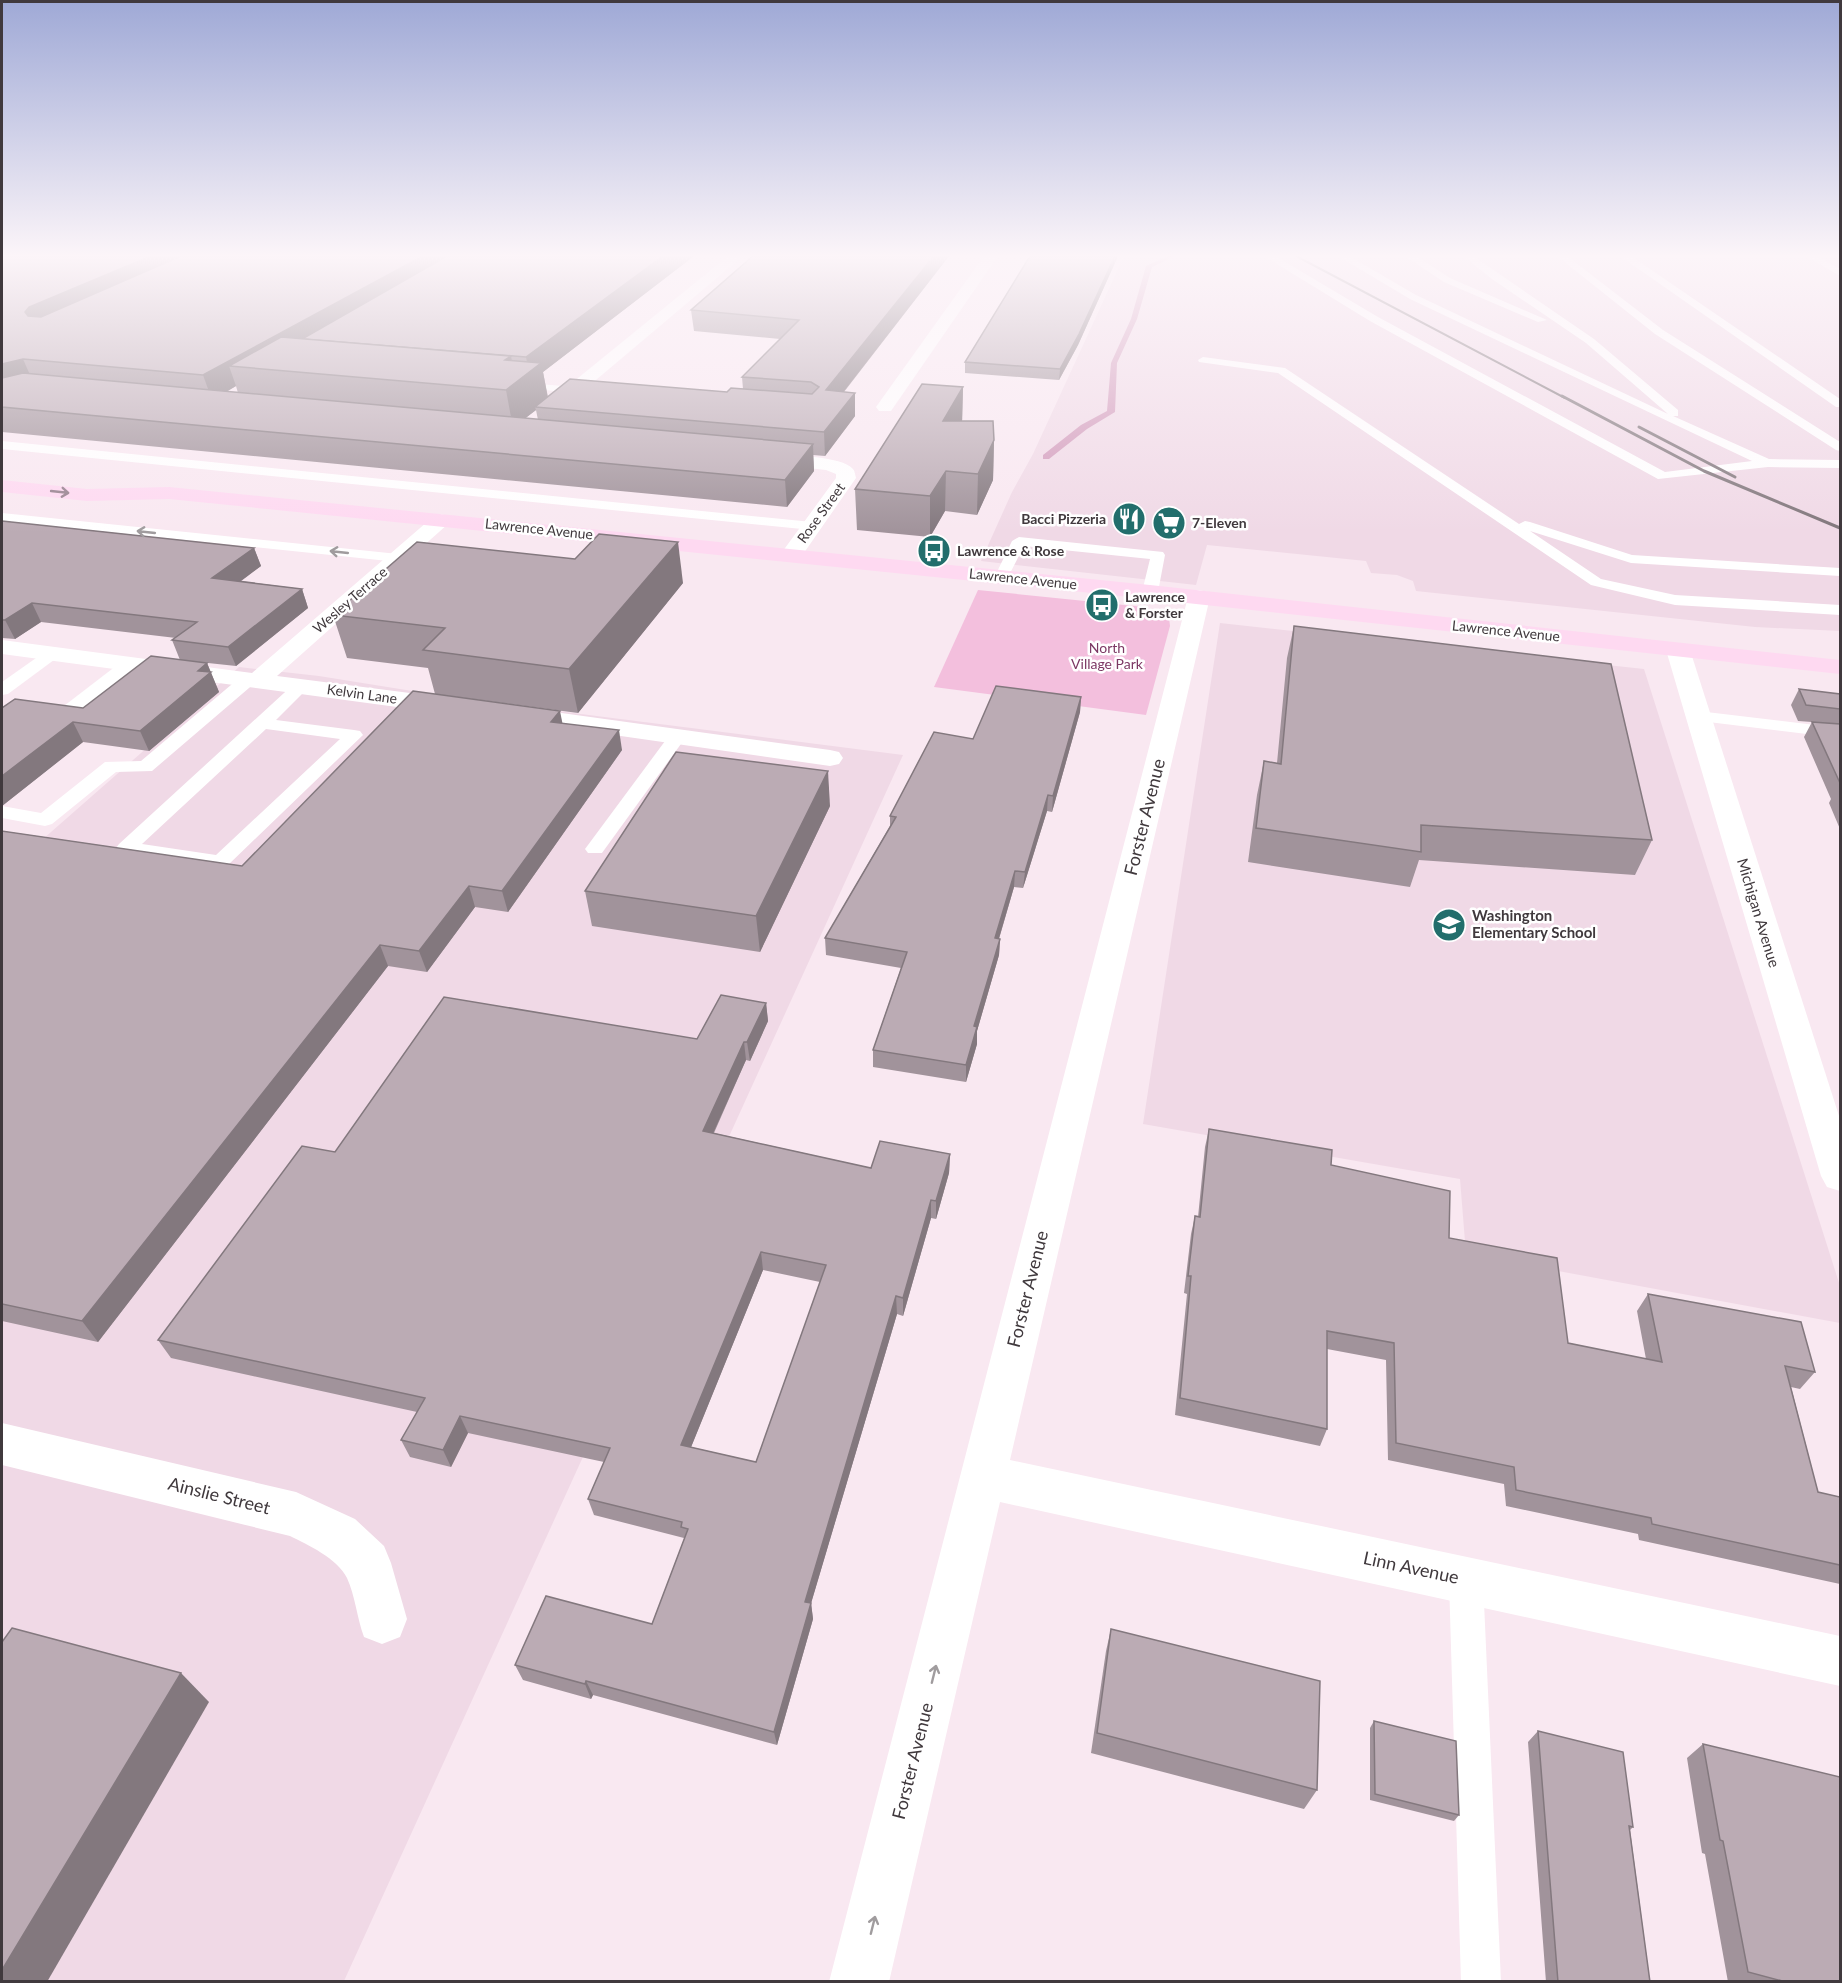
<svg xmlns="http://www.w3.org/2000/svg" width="1842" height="1983" font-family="Lato,sans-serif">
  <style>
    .built { fill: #f0d9e6 }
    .green { fill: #f3bfdd }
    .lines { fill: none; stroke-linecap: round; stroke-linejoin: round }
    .stream { fill: #d199ba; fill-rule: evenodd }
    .service { fill: #fff; fill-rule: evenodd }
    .minor { fill: #fff; fill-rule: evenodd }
    .secondary { fill: #fed9f1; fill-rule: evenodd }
    .rail-far1 { stroke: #80767b; stroke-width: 2 }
    .rail { stroke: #80767b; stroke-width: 3 }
    .wall { fill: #a1939b; fill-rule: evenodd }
    .shaded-wall { fill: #83787e }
    .building { fill: #bbabb4; stroke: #83787e; stroke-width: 1.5; fill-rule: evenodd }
    .oneway { stroke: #96818e }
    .oneway2 { stroke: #a09c9e }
    .labels { text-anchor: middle; stroke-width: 5; stroke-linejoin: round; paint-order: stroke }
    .far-street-label { font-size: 14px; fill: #40393d; stroke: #fff }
    .far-poi-label { font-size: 14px; font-weight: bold; fill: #40393d; stroke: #fff; text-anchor: start }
    .far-park-label { font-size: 14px; fill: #7c3864; stroke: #fff }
    .street-label { font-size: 15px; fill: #40393d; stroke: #fff }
    .poi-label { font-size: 15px; font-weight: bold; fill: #40393d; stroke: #fff; text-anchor: start }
    .near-street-label { font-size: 18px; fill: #40393d; stroke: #fff }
  </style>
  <rect width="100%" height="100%" fill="#f9e8f1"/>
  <g class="built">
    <path d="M 1124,256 L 1840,256 L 1840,631 L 1755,627 L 1416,591 L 1413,581 L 1397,575 L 1371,573 L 1366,561 L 1207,545 L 1196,585 L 981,561 L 1012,492 L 1033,454 Z"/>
    <path d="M 1220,623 L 1644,669 L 1840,1286 L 1840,1323 L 1466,1254 L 1460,1179 L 1143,1124 Z"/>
    <path d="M 239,667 L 319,676 L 462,699 L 903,755 L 344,1981 L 2,1981 L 2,850 L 26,854 Z"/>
  </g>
  <path class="green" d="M 978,590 L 1144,607 L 1160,612 L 1169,618 L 1170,626 L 1146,715 L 934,687 Z"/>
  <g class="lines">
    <path class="stream" d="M 1168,256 L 1175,256 L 1152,267 L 1137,319 L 1117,363 L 1115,412 L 1087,429 L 1049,459 L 1043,459 L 1043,455 L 1081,425 L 1107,411 L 1111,363 L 1131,319 L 1146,266 Z"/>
    <g class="service">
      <path d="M 1264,256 L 1275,256 L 1378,317 L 1665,472 L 1752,461 L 1410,299 L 1338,256 L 1349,256 L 1416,295 L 1668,414 L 1586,343 L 1492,279 L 1463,256 L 1473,256 L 1594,339 L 1678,410 L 1678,416 L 1673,416 L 1769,459 L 1840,460 L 1840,468 L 1768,467 L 1658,479 L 1370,321 Z"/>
      <path d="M 1405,256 L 1416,256 L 1450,278 L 1547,320 L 1538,322 L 1444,282 Z"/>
      <path d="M 1557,256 L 1567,256 L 1663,330 L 1840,442 L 1840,451 L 1836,450 L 1655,334 Z"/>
      <path d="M 1620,256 L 1631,256 L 1840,399 L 1840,407 L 1836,407 Z"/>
      <path d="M 1806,256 L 1817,256 L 1840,269 L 1840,276 Z"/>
      <path d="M 1203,357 L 1285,368 L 1519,524 L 1525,521 L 1530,522 L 1632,555 L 1840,568 L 1840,576 L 1631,563 L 1530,531 L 1601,579 L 1675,595 L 1840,605 L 1840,615 L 1675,605 L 1591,585 L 1278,373 L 1199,362 L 1198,360 Z"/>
      <path d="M 515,382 L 587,388 L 593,391 L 587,394 L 511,387 L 511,383 Z"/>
      <path d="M 2,441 L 812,522 L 819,526 L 812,530 L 2,449 Z"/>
      <path d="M 2,513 L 398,554 L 405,558 L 398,562 L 2,521 Z"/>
      <path d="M 1019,537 L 1163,552 L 1165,555 L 1158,592 L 1150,597 L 1142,592 L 1150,559 L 1024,546 L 1007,579 L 997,579 L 995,576 L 1012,541 Z"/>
      <path d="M 52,649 L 60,654 L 58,657 L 8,694 L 2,695 L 2,682 L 46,651 Z"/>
      <path d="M 131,658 L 137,659 L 139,663 L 137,667 L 72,717 L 60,717 L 57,713 L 60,709 L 125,659 Z"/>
      <path d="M 250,673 L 258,678 L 256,682 L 152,771 L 116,772 L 52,824 L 45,826 L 2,818 L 2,806 L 41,813 L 105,762 L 141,761 L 244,674 Z"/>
      <path d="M 302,681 L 308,682 L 310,686 L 276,720 L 354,730 L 360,731 L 363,735 L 227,866 L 220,868 L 119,852 L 116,848 L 119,844 L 296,682 ZM 266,729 L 340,739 L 216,855 L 142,844 Z"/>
      <path d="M 1698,711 L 1840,728 L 1840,738 L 1692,720 L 1689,716 L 1692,712 Z"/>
      <path d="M 677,732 L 683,733 L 686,737 L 602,853 L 588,853 L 585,849 L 588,845 L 671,733 Z"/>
      <path d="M 1466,1563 L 1478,1568 L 1483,1580 L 1501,1982 L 1461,1982 L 1449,1580 L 1454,1568 Z"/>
    </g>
    <g class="minor">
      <path d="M 728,256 L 743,256 L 558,412 L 546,412 L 543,408 L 546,404 Z"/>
      <path d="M 984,256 L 998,256 L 891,411 L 879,411 L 876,407 Z"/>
      <path d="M 770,453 C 787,455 843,456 853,469 C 855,471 855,475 856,478 L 799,560 L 791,561 L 783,560 L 780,555 L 836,478 L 836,474 L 826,470 L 763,463 L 761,459 L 763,455 Z"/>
      <path d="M 441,514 L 448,516 L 451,520 L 448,524 L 277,676 L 449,698 L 458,701 L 462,706 L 458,711 L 449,714 L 2,654 L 2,640 L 252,673 L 434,516 Z"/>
      <path d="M 1199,590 L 1207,592 L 1210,597 L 1010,1460 L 1840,1636 L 1840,1686 L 1000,1502 L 889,1982 L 829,1982 L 1188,597 L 1191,592 Z"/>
      <path d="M 1678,643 L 1686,645 L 1690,650 L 1840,1119 L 1840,1191 L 1827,1187 L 1821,1176 L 1666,650 L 1670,645 Z"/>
      <path d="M 518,707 L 830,750 L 839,752 L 843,758 L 839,764 L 830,766 L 509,720 L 505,715 L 509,710 Z"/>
      <path d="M 2,1423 L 296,1492 L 355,1519 L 384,1546 L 391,1563 L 407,1619 L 400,1637 L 382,1644 L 364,1637 C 357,1618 355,1595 347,1578 C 337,1558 308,1545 290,1536 L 2,1465 Z"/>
    </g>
    <path class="secondary" d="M 2,480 L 87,489 L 169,487 L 1150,585 L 1840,660 L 1840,674 L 1150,599 L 169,499 L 87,501 L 2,492 Z"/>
    <path class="rail-far1" d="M 1296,256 L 1565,398"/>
    <g class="rail">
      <path d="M 1562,396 L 1704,471 L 1840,528"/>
      <path d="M 1639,427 L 1735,477"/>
    </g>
  </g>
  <g class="wall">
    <path d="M 2,256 L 694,256 L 543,372 L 548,397 L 727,392 L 743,389 L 742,377 L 780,339 L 694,331 L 691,310 L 753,256 L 949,256 L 844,392 L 855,393 L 855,416 L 825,456 L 813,455 L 814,471 L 787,507 L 2,432 ZM 236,386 L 238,393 L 226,392 ZM 536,410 L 538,420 L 525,418 Z"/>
    <path d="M 1030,256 L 1118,256 L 1078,345 L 1059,380 L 965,373 L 965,362 Z"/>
    <path d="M 963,387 L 962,421 L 994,440 L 993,480 L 977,515 L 945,511 L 930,537 L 857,530 L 855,489 Z"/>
    <path d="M 2,521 L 254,548 L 261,566 L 240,581 L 302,589 L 308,608 L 236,666 L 180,660 L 172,640 L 176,638 L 41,622 L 15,639 L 2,638 Z"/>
    <path d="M 683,583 L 578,713 L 435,694 L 428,668 L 347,658 L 333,615 Z"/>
    <path d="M 1294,626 L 1652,840 L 1635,875 L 1419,860 L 1410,887 L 1248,862 L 1257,795 L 1264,761 L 1277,763 L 1287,658 Z"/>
    <path d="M 207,663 L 219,692 L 149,751 L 83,742 L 2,806 L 2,708 L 83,708 Z"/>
    <path d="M 1799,689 L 1840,694 L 1840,829 L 1829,803 L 1831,799 L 1804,737 L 1812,722 L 1798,721 L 1791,705 Z"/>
    <path d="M 1081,697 L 1080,712 L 1052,812 L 1047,811 L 1023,888 L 1014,887 L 999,939 L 1000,939 L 999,955 L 977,1031 L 977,1044 L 966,1082 L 873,1067 L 873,1050 L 901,968 L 826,955 L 825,938 L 890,826 L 890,816 L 973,739 Z"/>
    <path d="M 563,723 L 622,750 L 508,912 L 475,907 L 427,972 L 388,966 L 98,1342 L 2,1321 L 2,831 L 242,866 Z"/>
    <path d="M 830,806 L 760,952 L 592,926 L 585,891 Z"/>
    <path d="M 766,1003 L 768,1021 L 750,1061 L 746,1060 L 714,1133 L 871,1168 L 950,1154 L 949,1173 L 936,1219 L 931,1218 L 903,1316 L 897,1314 L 811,1603 L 813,1619 L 777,1745 L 593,1695 L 591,1699 L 523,1680 L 515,1665 L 652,1624 L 684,1539 L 684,1538 L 594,1515 L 588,1499 L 604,1462 L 468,1433 L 451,1467 L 410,1457 L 401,1440 L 417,1412 L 171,1358 L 158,1340 L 335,1152 L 697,1039 ZM 763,1270 L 820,1282 L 756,1462 L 691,1447 Z"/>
    <path d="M 1209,1129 L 1331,1165 L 1449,1238 L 1568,1343 L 1646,1359 L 1637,1311 L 1648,1294 L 1815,1372 L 1800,1389 L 1791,1387 L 1818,1492 L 1840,1497 L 1840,1584 L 1639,1540 L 1638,1534 L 1506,1506 L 1504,1484 L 1388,1460 L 1386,1360 L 1327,1349 L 1327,1429 L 1320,1446 L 1175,1415 L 1187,1294 L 1184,1293 L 1191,1234 L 1195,1216 L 1198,1217 L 1205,1147 Z"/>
    <path d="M 1111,1629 L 1317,1790 L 1304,1809 L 1091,1753 L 1106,1651 Z"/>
    <path d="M 1374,1721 L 1459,1815 L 1454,1821 L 1370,1800 L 1370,1728 Z"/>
    <path d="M 1538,1731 L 1633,1827 L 1630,1830 L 1650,1982 L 1546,1982 L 1528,1742 Z"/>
    <path d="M 1703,1744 L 1840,1982 L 1728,1982 L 1705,1854 L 1702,1853 L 1687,1758 Z"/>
  </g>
  <g class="shaded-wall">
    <path d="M 151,256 L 207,256 L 39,330 L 25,312 L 29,307 Z"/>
    <path d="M 423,256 L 465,256 L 316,341 L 229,366 L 236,386 L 212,400 L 203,375 Z"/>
    <path d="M 663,256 L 694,256 L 543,372 L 548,399 L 535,407 L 536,410 L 513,428 L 506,390 L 505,360 L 511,356 L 516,382 L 529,372 L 526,357 Z"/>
    <path d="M 934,256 L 949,256 L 827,413 L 826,390 Z"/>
    <path d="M 1115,256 L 1118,256 L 1078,345 L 1059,380 L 1060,369 Z"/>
    <path d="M 23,359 L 34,384 L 2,391 L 2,364 Z"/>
    <path d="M 963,387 L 962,425 L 943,421 Z"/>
    <path d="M 855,393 L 855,416 L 825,456 L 824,432 Z"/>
    <path d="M 994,440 L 993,480 L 977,515 L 978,474 Z"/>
    <path d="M 813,444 L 814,471 L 787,507 L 785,480 Z"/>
    <path d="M 946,471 L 945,511 L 930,537 L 930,496 Z"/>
    <path d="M 678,542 L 683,583 L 578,713 L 569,669 Z"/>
    <path d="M 254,548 L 261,566 L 220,597 L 212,578 Z"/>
    <path d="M 302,589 L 308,608 L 236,666 L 228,647 Z"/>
    <path d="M 32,603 L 41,622 L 15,639 L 5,620 Z"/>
    <path d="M 207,663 L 219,692 L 149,751 L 140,731 L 198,671 Z"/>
    <path d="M 1081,697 L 1080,712 L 1052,812 L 1053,796 Z"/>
    <path d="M 560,711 L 564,731 L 551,722 Z"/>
    <path d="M 73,722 L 83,742 L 2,806 L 2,776 Z"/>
    <path d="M 619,730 L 622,750 L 508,912 L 502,891 Z"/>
    <path d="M 828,771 L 830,806 L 760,952 L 756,916 Z"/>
    <path d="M 1048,795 L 1047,811 L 1023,888 L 1025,872 Z"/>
    <path d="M 1015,871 L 1014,887 L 994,955 L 995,938 Z"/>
    <path d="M 469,886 L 475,907 L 427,972 L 419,951 Z"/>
    <path d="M 1000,939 L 999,955 L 977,1031 L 977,1044 L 966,1082 L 966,1065 L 974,1026 Z"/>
    <path d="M 380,945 L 388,966 L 98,1342 L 82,1321 Z"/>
    <path d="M 766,1003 L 768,1021 L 750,1061 L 747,1042 Z"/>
    <path d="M 744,1042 L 746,1060 L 706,1149 L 703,1131 Z"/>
    <path d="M 950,1154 L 949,1173 L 936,1219 L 936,1201 Z"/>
    <path d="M 931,1200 L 931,1218 L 903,1316 L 903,1298 Z"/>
    <path d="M 761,1252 L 763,1270 L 685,1462 L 681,1445 Z"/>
    <path d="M 896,1296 L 897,1314 L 807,1617 L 805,1602 Z"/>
    <path d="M 460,1416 L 468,1433 L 451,1467 L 443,1450 Z"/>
    <path d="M 811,1603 L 813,1619 L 777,1745 L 774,1732 Z"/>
    <path d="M 181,1673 L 209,1702 L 47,1982 L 2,1982 L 2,1970 Z"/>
    <path d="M 586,1681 L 593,1695 L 591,1699 L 585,1684 Z"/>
  </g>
  <g class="building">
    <path d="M 2,256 L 151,256 L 29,307 L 25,312 L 28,316 L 41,317 L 181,256 L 423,256 L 203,375 L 23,359 L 2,364 Z"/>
    <path d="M 447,256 L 663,256 L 526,357 L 302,339 Z"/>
    <path d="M 753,256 L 934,256 L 826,390 L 855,393 L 824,432 L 535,407 L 570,379 L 727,392 L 731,388 L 812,394 L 819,387 L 811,382 L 742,377 L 799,320 L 691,310 Z"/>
    <path d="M 1030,256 L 1115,256 L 1079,334 L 1060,369 L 965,362 Z"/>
    <path d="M 281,337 L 511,356 L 505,360 L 541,363 L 506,390 L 229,366 Z"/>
    <path d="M 23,373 L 813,444 L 785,480 L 2,407 L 2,378 Z"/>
    <path d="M 922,384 L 963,387 L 943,421 L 993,421 L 994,440 L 978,474 L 946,471 L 930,496 L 855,489 Z"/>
    <path d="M 2,521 L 254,548 L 212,578 L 302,589 L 228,647 L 172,640 L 197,622 L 32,603 L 5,620 L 2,620 Z"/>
    <path d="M 599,534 L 678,542 L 569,669 L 423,650 L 445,628 L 333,615 L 417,542 L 575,559 Z"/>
    <path d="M 1294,626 L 1611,664 L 1652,840 L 1421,825 L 1421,852 L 1256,828 L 1264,761 L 1281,764 Z"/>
    <path d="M 151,656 L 207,663 L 198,671 L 211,672 L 140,731 L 73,722 L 2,776 L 2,708 L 15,699 L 83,708 Z"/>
    <path d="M 996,686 L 1081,697 L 1053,796 L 1048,795 L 1025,872 L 1015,871 L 995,938 L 1000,939 L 974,1026 L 977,1027 L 966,1065 L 873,1050 L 907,952 L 825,938 L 896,817 L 890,816 L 934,732 L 973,739 Z"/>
    <path d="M 1799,689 L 1840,694 L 1840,709 L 1806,705 Z"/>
    <path d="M 413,691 L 560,711 L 551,722 L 619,730 L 502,891 L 469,886 L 419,951 L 380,945 L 82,1321 L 2,1304 L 2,831 L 242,866 Z"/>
    <path d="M 1812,722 L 1840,724 L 1840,783 Z"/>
    <path d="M 676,752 L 828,771 L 756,916 L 585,891 Z"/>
    <path d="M 721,995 L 766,1003 L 747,1042 L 744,1042 L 703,1131 L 871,1168 L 880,1141 L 950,1154 L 936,1201 L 931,1200 L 903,1298 L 896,1296 L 805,1602 L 811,1603 L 774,1732 L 586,1681 L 585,1684 L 515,1665 L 546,1596 L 652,1624 L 688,1529 L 681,1527 L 682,1522 L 588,1499 L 610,1448 L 460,1416 L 443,1450 L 401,1440 L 425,1398 L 158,1340 L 302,1146 L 335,1152 L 444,997 L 697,1039 ZM 761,1252 L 826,1265 L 756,1462 L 681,1445 Z"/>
    <path d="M 1209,1129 L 1332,1150 L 1331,1165 L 1450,1191 L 1449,1238 L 1557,1258 L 1568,1343 L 1662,1362 L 1648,1294 L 1801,1322 L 1815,1372 L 1785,1366 L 1818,1492 L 1840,1497 L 1840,1565 L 1652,1524 L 1651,1518 L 1516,1490 L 1514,1467 L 1396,1443 L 1394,1343 L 1327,1331 L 1327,1429 L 1180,1398 L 1191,1276 L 1188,1276 L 1195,1216 L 1200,1217 Z"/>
    <path d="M 12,1628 L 181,1673 L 2,1970 L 2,1642 Z"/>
    <path d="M 1111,1629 L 1320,1681 L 1317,1790 L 1097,1733 Z"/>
    <path d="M 1374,1721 L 1456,1741 L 1459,1815 L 1375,1794 Z"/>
    <path d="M 1538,1731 L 1623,1752 L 1633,1827 L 1629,1826 L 1650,1982 L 1558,1982 Z"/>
    <path d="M 1703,1744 L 1840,1777 L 1840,1982 L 1786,1982 L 1748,1972 L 1723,1841 L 1720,1840 Z"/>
  </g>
  <defs><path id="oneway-shaft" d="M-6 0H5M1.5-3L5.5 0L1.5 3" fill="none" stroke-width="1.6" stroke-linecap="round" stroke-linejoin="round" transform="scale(1.5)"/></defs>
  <use class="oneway" href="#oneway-shaft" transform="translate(60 492) rotate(6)"/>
  <g class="oneway2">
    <use href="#oneway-shaft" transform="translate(146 532) rotate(-174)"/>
    <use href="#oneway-shaft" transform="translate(339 552) rotate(-174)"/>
    <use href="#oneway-shaft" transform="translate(934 1674) rotate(-76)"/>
    <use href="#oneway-shaft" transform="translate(873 1925) rotate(-76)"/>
  </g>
  <linearGradient id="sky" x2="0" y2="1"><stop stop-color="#9fa9d6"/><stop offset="0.48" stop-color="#fcf5f9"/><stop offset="1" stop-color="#fcf5f9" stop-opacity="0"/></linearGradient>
  <rect width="1842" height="533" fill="url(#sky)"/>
  <defs>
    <symbol id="restaurant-disc" viewBox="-11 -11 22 22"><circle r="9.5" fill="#226e6c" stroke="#fff"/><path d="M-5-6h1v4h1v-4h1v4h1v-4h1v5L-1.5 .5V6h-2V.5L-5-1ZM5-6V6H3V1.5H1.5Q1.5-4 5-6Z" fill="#fff"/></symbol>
    <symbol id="supermarket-disc" viewBox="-11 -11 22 22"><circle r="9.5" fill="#226e6c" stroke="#fff"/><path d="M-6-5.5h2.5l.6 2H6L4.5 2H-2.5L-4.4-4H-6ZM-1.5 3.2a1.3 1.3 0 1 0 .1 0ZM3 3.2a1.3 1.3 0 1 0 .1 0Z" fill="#fff"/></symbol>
    <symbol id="bus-disc" viewBox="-11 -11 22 22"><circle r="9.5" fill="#226e6c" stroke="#fff"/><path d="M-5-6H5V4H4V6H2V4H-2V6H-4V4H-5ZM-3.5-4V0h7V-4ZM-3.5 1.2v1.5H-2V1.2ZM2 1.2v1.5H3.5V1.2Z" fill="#fff"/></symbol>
    <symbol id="school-disc" viewBox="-11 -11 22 22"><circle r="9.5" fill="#226e6c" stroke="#fff"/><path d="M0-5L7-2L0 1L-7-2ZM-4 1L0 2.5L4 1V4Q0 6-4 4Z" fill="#fff"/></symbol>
  </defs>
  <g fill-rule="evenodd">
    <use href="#restaurant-disc" x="1110" y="500" width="38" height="38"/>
    <use href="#supermarket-disc" x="1150" y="504" width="38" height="38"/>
    <use href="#bus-disc" x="915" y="532" width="38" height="38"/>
    <use href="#bus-disc" x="1083" y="586" width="38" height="38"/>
    <use href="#school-disc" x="1430" y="906" width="38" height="38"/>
  </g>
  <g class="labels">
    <g class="far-street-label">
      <text transform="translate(821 513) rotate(-54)" y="5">Rose Street</text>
      <text transform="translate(539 529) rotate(6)" y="5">Lawrence Avenue</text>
      <text transform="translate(1023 579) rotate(6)" y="5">Lawrence Avenue</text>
      <text transform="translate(350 600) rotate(-41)" y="5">Wesley Terrace</text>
      <text transform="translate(1506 631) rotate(6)" y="5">Lawrence Avenue</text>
      <text transform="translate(362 694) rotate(8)" y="5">Kelvin Lane</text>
    </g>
    <g class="far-poi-label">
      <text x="1106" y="524" text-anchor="end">Bacci Pizzeria</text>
      <text x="1192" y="528">7-Eleven</text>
      <text x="957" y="556">Lawrence &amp; Rose</text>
      <text x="1125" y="602">Lawrence<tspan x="1125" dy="16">&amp; Forster</tspan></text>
    </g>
    <g class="far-park-label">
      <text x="1107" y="653">North<tspan x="1107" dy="16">Village Park</tspan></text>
    </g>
    <g class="street-label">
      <text transform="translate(1758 913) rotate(73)" y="5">Michigan Avenue</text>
    </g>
    <g class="poi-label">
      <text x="1472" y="921">Washington<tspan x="1472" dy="17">Elementary School</tspan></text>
    </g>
    <g class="near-street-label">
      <text transform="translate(1145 817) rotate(-76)" y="6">Forster Avenue</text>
      <text transform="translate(1028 1289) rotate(-76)" y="6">Forster Avenue</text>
      <text transform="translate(219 1496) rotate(14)" y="6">Ainslie Street</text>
      <text transform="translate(1411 1568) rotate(12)" y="6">Linn Avenue</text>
      <text transform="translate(913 1761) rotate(-76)" y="6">Forster Avenue</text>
    </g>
  </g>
  <rect width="1842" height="1983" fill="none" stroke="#40393d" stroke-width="6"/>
</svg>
